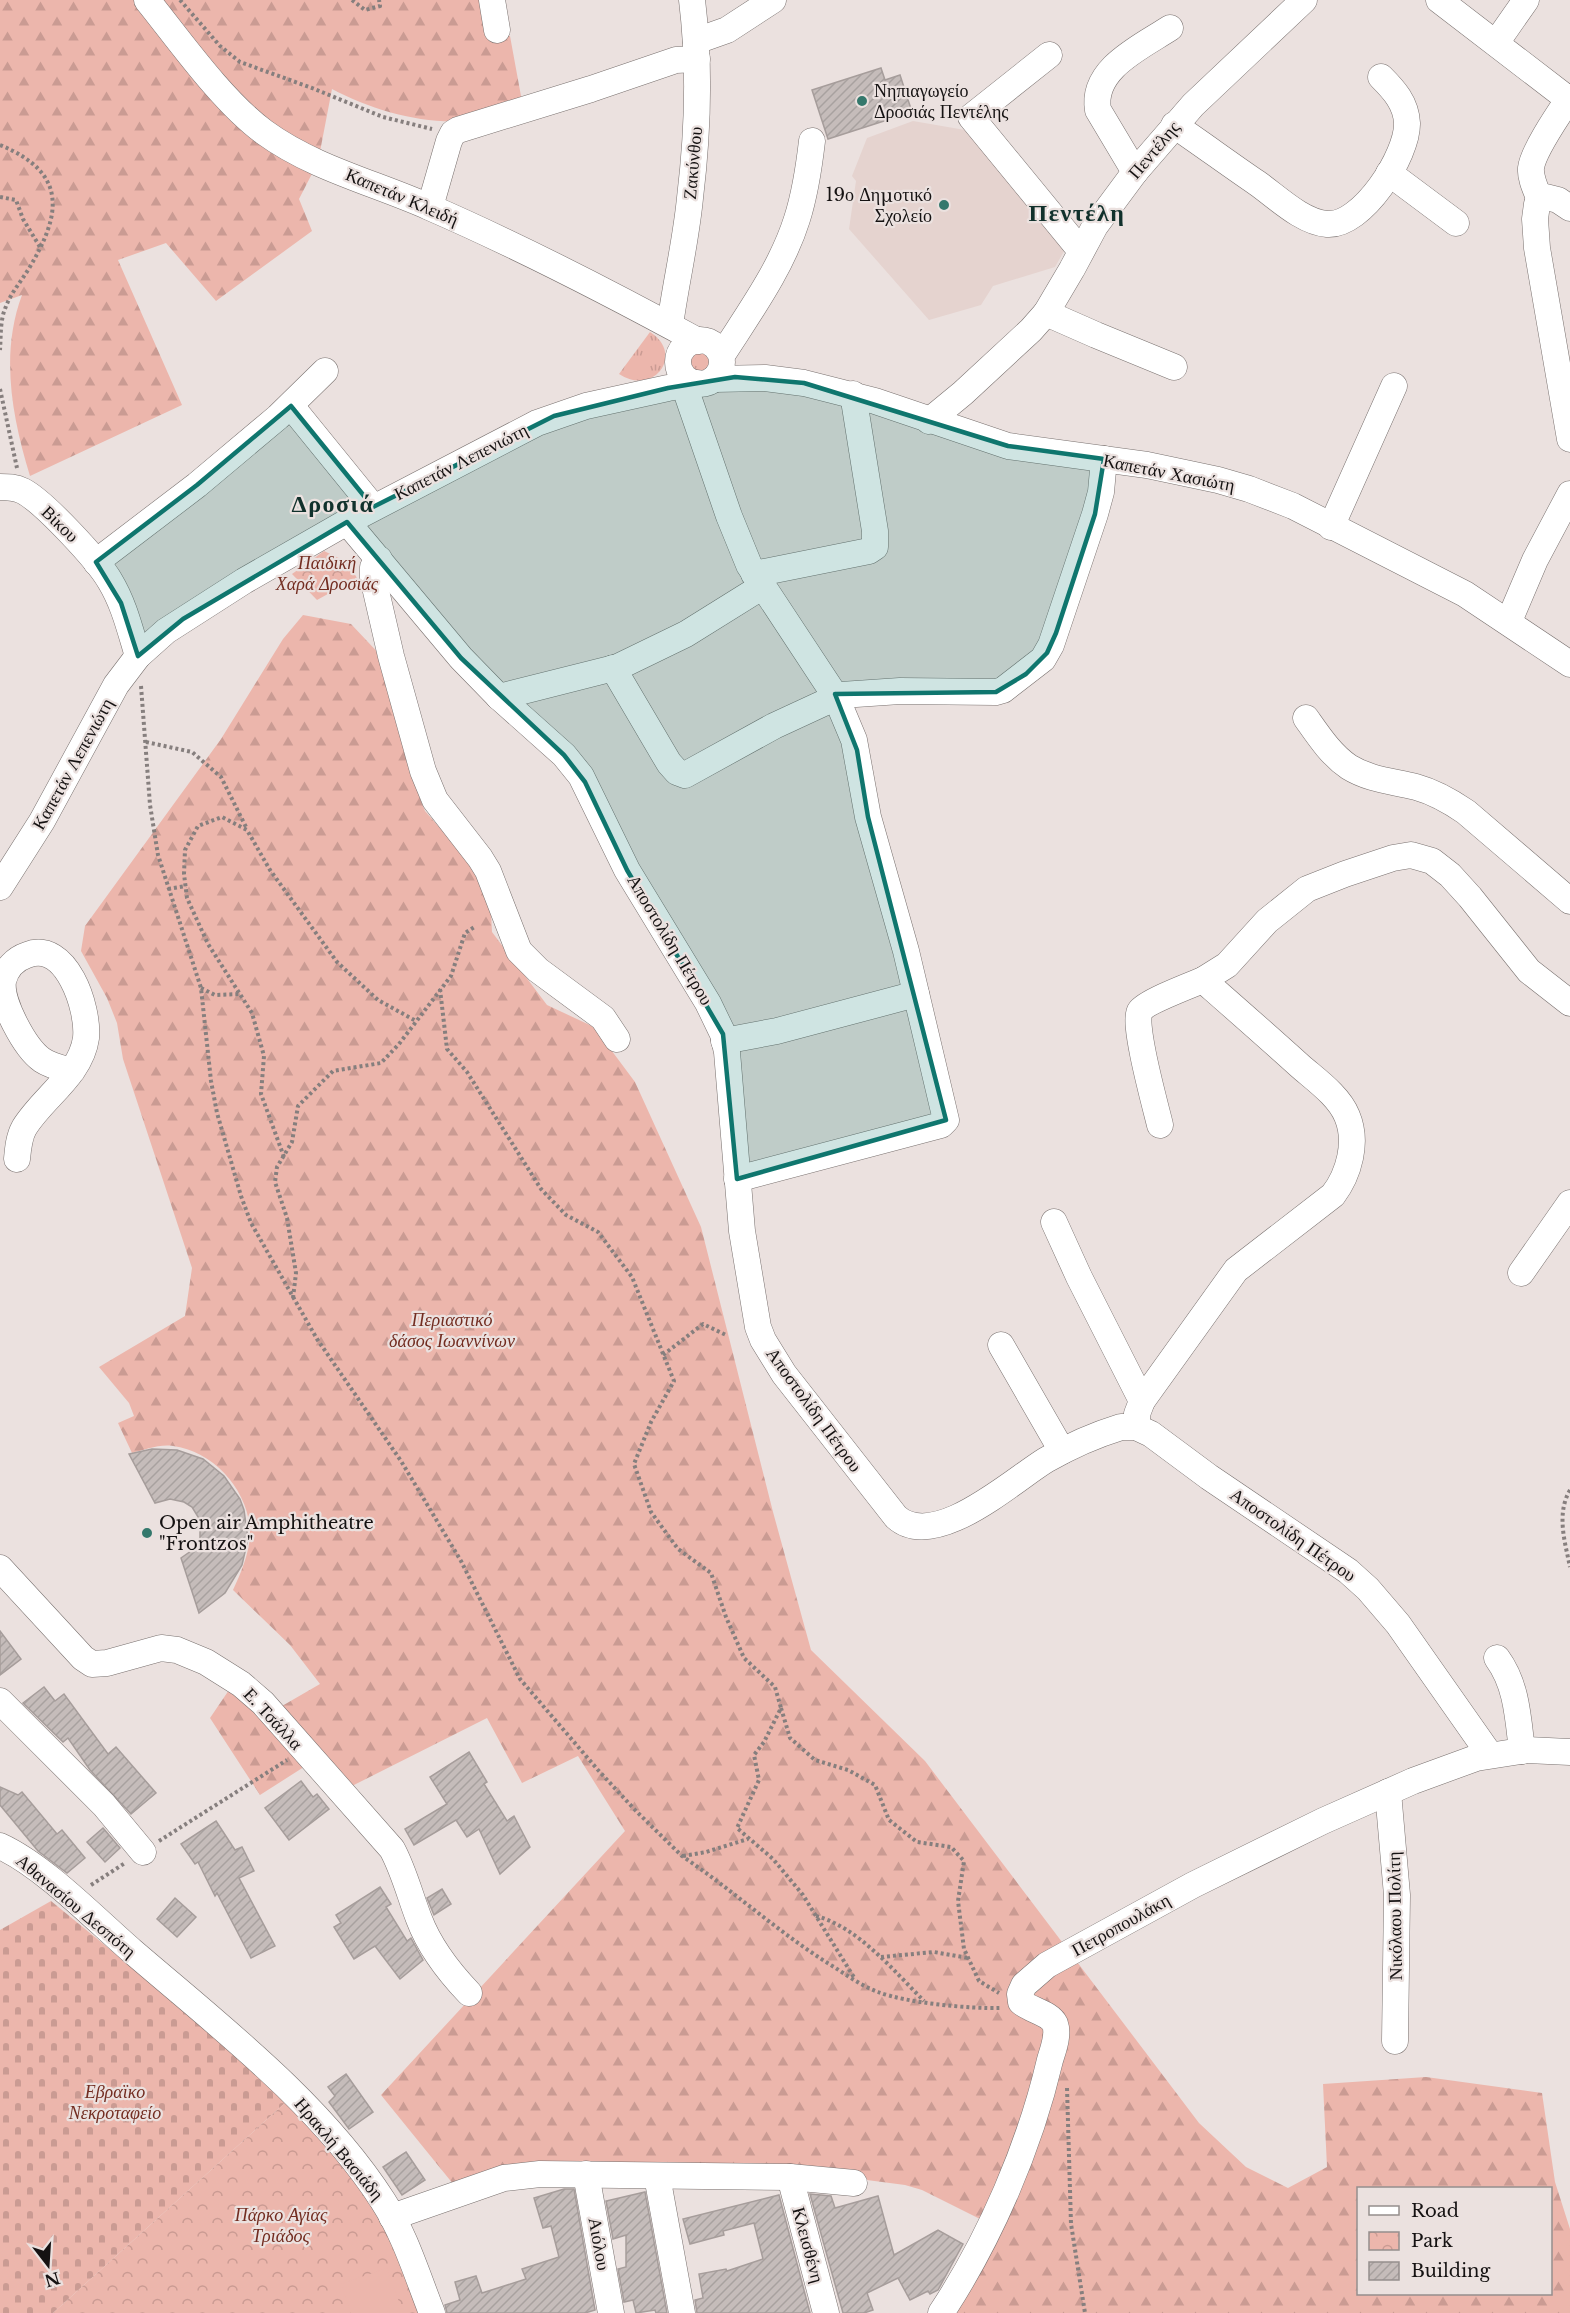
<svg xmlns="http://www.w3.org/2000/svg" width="1570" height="2313" font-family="'Libre Baskerville',serif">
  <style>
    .built { fill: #e5d3cf }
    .grass { fill: url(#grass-tufts) }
    .forest { fill: url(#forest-firs); fill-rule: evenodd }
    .cemetery { fill: url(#cemetery-stones) }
    .park { fill: url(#park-crowns) }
    .garden { fill: #ecb6ac }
    .building { fill: url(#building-hatch); stroke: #a69d9b; stroke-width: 1.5 }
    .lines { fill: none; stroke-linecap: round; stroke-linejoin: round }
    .minor-casing { stroke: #79716f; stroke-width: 27 }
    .path { stroke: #867f7e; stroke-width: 4; stroke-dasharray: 3 3; stroke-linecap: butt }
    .minor { stroke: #fff; stroke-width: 26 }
    .marked { fill: #0f766e; fill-opacity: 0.2; stroke: #0f766e; stroke-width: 4.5; stroke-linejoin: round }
    .poi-dot { fill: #34786c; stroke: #ebe1df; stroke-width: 2 }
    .labels { text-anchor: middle; stroke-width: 4.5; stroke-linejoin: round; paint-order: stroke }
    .poi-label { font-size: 18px; fill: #151212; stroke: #ebe1df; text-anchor: start }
    .street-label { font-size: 18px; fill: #151212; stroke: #ebe1df }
    .park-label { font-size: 18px; font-style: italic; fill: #732d21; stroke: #ebe1df }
    .district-label { font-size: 24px; font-weight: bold; letter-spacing: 1.5px; fill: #11312c; stroke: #ebe1df }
  </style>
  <defs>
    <pattern id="grass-tufts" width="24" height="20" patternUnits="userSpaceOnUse" patternTransform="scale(1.5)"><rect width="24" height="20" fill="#ecb6ac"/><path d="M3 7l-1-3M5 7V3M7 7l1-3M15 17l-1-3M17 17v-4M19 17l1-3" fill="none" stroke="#ca9b93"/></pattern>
    <pattern id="forest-firs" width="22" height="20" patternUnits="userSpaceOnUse" patternTransform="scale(1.5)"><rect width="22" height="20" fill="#ecb6ac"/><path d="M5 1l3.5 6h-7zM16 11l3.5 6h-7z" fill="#ca9b93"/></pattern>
    <pattern id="cemetery-stones" width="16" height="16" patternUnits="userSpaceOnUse" patternTransform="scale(1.5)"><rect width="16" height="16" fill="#ecb6ac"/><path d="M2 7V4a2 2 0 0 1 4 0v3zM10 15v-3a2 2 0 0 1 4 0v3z" fill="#ca9b93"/></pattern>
    <pattern id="park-crowns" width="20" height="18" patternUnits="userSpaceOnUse" patternTransform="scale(1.5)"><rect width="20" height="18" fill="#ecb6ac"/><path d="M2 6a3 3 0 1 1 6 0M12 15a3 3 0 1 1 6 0" fill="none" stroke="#ca9b93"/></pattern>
    <pattern id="building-hatch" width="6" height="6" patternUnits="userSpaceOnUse" patternTransform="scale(1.5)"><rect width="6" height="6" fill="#c5bcba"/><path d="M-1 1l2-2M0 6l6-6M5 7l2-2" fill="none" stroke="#a8a19f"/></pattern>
  </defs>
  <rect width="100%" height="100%" fill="#ebe1df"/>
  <path class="built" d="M 913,121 L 965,130 L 995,154 L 1067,246 L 1055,267 L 993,286 L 981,305 L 929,320 L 849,229 L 856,181 L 852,176 L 867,138 Z"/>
  <g class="grass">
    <path d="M 650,332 C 685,354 654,397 619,374 Z"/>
    <circle cx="700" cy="361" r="14"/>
  </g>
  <g class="forest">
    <path d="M 0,0 L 486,0 L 491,34 L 510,36 L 523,107 C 507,111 490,118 474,120 C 426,126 374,111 332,89 L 318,162 L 299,199 L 312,231 L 216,301 L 166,243 L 118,260 L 182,405 L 30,476 C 12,417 0,354 22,295 L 0,303 Z"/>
    <path d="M 303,615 L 351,624 L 384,659 L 419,796 L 425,811 L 482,876 L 490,893 L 492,932 L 547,1005 L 594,1027 L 635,1082 L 701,1227 L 773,1512 L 811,1650 L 925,1761 L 1199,2123 L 1246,2167 L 1288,2188 L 1327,2167 L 1323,2084 L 1426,2077 L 1542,2093 L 1555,2182 L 1570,2229 L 1570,2313 L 955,2313 L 998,2228 L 922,2190 L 905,2185 L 821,2174 L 458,2190 L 381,2095 L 625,1831 L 578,1756 L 522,1783 L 487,1718 L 344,1790 L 318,1758 L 260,1795 L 210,1718 L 229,1690 L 263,1717 L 320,1684 L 290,1645 L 233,1590 C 241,1573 248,1556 250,1537 C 252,1494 215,1451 173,1446 C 159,1444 144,1450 132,1453 L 118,1423 L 134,1416 L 129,1403 L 99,1367 L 185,1316 L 192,1268 L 123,1059 L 117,1023 L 107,998 L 81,951 L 85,926 L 221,739 L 283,639 ZM 1358,2188 L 1550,2188 L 1550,2294 L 1358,2294 Z"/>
  </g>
  <path class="cemetery" d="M 51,1901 L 201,2024 L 286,2102 L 53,2313 L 0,2313 L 0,1930 Z"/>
  <g class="park">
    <path d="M 324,551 L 347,562 L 357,578 L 317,600 L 292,574 Z"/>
    <path d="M 286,2102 L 348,2169 L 390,2235 L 419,2313 L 53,2313 Z"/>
  </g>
  <path class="garden" d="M 387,2268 L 403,2313 L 351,2313 L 341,2284 Z"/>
  <g class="building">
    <path d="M 881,68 L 885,80 L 900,75 L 912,112 L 828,139 L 812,90 Z"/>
    <path d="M 152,1449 L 177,1450 L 203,1459 L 224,1476 L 240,1499 L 244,1510 L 248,1539 L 242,1565 L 225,1593 L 199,1613 L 181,1558 L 191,1551 L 200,1540 L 200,1520 L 192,1507 L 184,1502 L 170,1499 L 155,1503 L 129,1454 Z"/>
    <path d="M 0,1631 L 21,1659 L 0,1675 Z"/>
    <path d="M 44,1687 L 55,1701 L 64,1694 L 108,1754 L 116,1747 L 156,1793 L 131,1814 L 90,1770 L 68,1738 L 63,1742 L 23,1703 Z"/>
    <path d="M 469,1752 L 487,1782 L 484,1784 L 507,1821 L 514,1816 L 530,1847 L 500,1874 L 479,1829 L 467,1837 L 456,1820 L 414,1845 L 405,1829 L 447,1804 L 430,1777 Z"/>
    <path d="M 301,1781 L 313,1797 L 317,1794 L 329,1809 L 289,1840 L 265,1808 Z"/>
    <path d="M 0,1787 L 18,1795 L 22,1792 L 57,1834 L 62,1830 L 85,1858 L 67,1873 L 38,1851 L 0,1805 Z"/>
    <path d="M 216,1821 L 235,1850 L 242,1847 L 254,1871 L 239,1878 L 275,1946 L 251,1958 L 217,1893 L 215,1896 L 198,1862 L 195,1864 L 181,1844 Z"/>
    <path d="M 103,1828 L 120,1848 L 105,1862 L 87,1842 Z"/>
    <path d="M 380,1887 L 391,1904 L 386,1907 L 407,1941 L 411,1938 L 423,1960 L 400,1979 L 375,1946 L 354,1959 L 334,1927 L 341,1923 L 336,1915 Z"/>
    <path d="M 442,1889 L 451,1904 L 434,1915 L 427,1898 Z"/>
    <path d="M 175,1898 L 196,1917 L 177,1937 L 157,1919 Z"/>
    <path d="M 346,2074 L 373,2112 L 349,2129 L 329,2102 L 335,2096 L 328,2087 Z"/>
    <path d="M 406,2152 L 425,2180 L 402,2195 L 383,2167 Z"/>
    <path d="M 564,2189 L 574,2189 L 595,2310 L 585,2313 L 447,2313 L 445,2305 L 460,2300 L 455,2282 L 476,2276 L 482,2293 L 526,2279 L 522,2269 L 559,2257 L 551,2226 L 543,2228 L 534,2198 Z"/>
    <path d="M 645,2192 L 667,2313 L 656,2313 L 655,2310 L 636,2313 L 633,2300 L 624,2302 L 618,2269 L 626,2267 L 626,2235 L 613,2239 L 606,2201 Z"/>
    <path d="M 810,2194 L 831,2196 L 835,2208 L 878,2196 L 894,2255 L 938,2230 L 963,2244 L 938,2290 L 930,2294 L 928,2291 L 910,2300 L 898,2278 L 867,2293 L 873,2310 L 864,2313 L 843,2313 Z"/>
    <path d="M 779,2195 L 810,2313 L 697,2313 L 695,2300 L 703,2298 L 699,2274 L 726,2269 L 727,2271 L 763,2259 L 754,2223 L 723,2231 L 724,2235 L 690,2244 L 683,2219 Z"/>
  </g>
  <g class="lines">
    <defs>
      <g id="minor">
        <path d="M 147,0 C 180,41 222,101 264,132 C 313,168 375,183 429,207 C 521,247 610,293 698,341"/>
        <path d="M 492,0 L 497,30"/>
        <path d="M 1439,0 L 1568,99"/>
        <path d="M 696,41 L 727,30 L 773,0"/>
        <path d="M 1496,43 L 1526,0"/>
        <path d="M 1049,55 L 971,117 L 1081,251"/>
        <path d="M 1174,125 C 1202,144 1229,164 1257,183 C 1277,197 1302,222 1327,224 C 1362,227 1408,155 1407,123 C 1406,103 1394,90 1381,77"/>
        <path d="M 1135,172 L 1098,110 C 1091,69 1141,47 1170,28"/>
        <path d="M 1389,173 L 1456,223"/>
        <path d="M 1540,200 C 1536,190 1530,178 1531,168 C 1533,151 1560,112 1570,97"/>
        <path d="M 430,207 L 449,141 L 453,133 L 458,130 L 591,89 L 676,60 L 697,59"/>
        <path d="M 1570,208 L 1558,200 L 1546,197 L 1537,204 L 1535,219 L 1537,248 L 1570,439"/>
        <path d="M 1046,313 L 1096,335 L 1174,367"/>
        <path d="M 670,325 C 676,282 686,240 690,198 C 698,132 700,65 692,0"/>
        <circle cx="700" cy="362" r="22"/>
        <path d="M 724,352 C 751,310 782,267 797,219 C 805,194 809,167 812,141"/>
        <path d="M 714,379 L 765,378 L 804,383 L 875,401 L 1008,446 L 1147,465 L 1218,480 L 1249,489 L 1293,506 L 1465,594 L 1570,664"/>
        <path d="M 684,385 L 729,516 L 749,565 L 836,697 L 854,740 L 868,817 L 906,951 L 946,1120 L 941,1125 L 737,1179"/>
        <path d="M 291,406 L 373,507"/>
        <path d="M 929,421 L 963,393 L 1031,330 L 1046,313 L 1072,269 L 1095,226 L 1135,172 L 1193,105 L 1304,0"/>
        <path d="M 0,487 C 8,487 15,487 23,491 C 44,502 98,560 110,581 C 124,604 130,630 138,656"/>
        <path d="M 347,522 L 461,658 L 499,697 L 564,755 L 581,776 L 627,870 L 708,1003 L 723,1034 L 727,1052 L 742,1231 L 758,1327 L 763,1340 L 784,1374 L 896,1517 C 935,1552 1013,1480 1046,1460 C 1070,1446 1095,1435 1121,1427 L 1136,1427 L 1151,1434 L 1209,1477 L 1348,1571 L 1368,1589 L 1398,1624 L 1490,1755"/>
        <path d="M 1331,527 L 1394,386"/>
        <path d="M 379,559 L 373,567 L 373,578 L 391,656 L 423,771 L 435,800 L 480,858 L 488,871 L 519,951 L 538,970 L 603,1018 L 617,1039"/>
        <path d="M 96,562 L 197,485 L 278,417 L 325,371"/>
        <path d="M 754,574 L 869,551 L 875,547 L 875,531 L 853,394"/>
        <path d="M 1509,621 L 1535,560 L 1570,494"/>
        <path d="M 613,668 L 669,763 L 677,772 L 685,775 L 774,726 L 841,695 L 900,691 L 996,692 L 1003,690 L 1043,659 L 1051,645 L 1095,514 L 1101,492 L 1104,459"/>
        <path d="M 499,697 L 618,667 L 686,634 L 763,586"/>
        <path d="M 1306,718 C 1318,735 1331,755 1349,767 C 1370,780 1393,781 1416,787 C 1434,792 1450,801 1466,812 L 1570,901"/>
        <path d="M 0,887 L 42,821 L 116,685 L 138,656 L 166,631 L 244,581 L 347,522 L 537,423 L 586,406 L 668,388 L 697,383"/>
        <path d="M 724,1041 L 777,1031 L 916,994"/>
        <path d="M 1160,1125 C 1156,1108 1132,1022 1140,1011 C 1146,1002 1191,985 1203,980"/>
        <path d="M 17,1159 C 18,1148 19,1137 24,1128 C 42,1098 81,1075 86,1038 C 89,1008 66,939 27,955 C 15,959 6,969 3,981 C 0,1002 25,1048 42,1060 C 51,1066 61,1068 72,1071"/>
        <path d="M 1054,1222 L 1079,1277 L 1142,1401"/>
        <path d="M 1521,1273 L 1570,1203"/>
        <path d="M 1001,1345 L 1062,1451"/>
        <path d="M 1137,1427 L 1137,1414 L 1142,1401 L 1236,1270 L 1333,1195 C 1349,1174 1358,1142 1347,1116 C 1339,1096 1316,1080 1300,1066 C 1268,1037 1236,1009 1203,980 L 1227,965 L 1267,921 L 1307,889 L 1345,874 L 1393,858 L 1411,855 L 1432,861 L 1450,875 L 1470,897 L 1529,971 L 1570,1003"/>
        <path d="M 0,1568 L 83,1658 L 92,1664 L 107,1663 L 161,1648 L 177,1650 L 206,1662 L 241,1684 L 263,1703 L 392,1849 C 404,1871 410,1896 419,1919 C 430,1948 448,1971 469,1993"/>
        <path d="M 1497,1658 C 1517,1685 1518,1718 1522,1751"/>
        <path d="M 0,1701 L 104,1805 L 143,1852"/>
        <path d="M 1388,1792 L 1397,1895 L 1395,2041"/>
        <path d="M 0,1846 C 44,1866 95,1919 132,1951 C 218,2025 321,2104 383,2201 C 405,2235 417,2275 432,2313"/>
        <path d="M 586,2174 L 611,2313"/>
        <path d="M 657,2176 L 682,2313"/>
        <path d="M 790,2177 L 826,2313"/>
        <path d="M 392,2217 L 504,2178 L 540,2174 L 790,2177 L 854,2183"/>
        <path d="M 941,2313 C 990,2239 1030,2146 1050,2060 C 1053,2050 1059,2035 1055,2024 C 1050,2013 1030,2010 1021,2002 L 1020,1994 L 1024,1985 L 1047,1965 L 1193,1885 L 1323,1821 L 1413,1781 L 1476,1758 L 1527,1750 L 1570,1752"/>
      </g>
    </defs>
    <use href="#minor" class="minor-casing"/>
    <g class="path">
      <path d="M 180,0 L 220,46 L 240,62 L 312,88 L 383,117 L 432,129"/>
      <path d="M 352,0 L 365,10 L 380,6 L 379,0"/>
      <path d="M 0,145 C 68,173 62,214 28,270 C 20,283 10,294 5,309 C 0,321 1,337 0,350"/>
      <path d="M 0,197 L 16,200 L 23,219 L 40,247"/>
      <path d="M 0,389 L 17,468"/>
      <path d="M 141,686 L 150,805 L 158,855 L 201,988 L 211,1081 L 217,1113 L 241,1196 L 251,1223 L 317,1339 L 401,1461 L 461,1561 L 520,1679 L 598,1770 L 636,1811 L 682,1856 C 734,1891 780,1934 834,1967 C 848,1976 862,1986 878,1992 C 907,2003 970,2009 1001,2008"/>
      <path d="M 146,742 L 192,752 L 221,777 L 247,829"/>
      <path d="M 168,889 L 186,886"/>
      <path d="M 201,988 L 215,995 L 240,994"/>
      <path d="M 440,989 L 447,1049 L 467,1072 L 541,1189 L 566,1215 L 598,1232 L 632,1277 L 674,1381 L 651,1422 L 634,1464 L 651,1512 L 678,1549 L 711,1573 L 726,1617 L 744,1658 L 775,1687 L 781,1708 L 764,1742 L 754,1755 L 759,1780 L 737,1828 L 773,1859 L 803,1895 L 855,1979"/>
      <path d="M 284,1157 L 261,1094 L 264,1056 L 252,1013 L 208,944 L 187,898 L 184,874 L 185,850 L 198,826 L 222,817 L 247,830 L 270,870 L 337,962 L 378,1000 L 416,1021"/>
      <path d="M 293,1298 L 296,1273 L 287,1218 L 275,1182 L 277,1167 L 292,1142 L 298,1106 L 333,1071 L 381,1063 L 399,1044 L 451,976 L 465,933 L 476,926"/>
      <path d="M 663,1355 L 703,1324 L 726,1335"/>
      <path d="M 1570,1490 C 1556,1514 1565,1542 1570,1567"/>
      <path d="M 781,1708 L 790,1738 L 815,1760 L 848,1770 L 875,1785 L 889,1820 L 917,1842 L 951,1847 L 964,1861 L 958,1901 L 964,1949 L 979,1981 L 999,1993"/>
      <path d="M 159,1841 L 287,1760"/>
      <path d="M 683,1856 L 706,1852 L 748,1839"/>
      <path d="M 91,1885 L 125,1863"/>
      <path d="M 816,1916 C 858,1927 894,1971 924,2001"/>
      <path d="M 881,1957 L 934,1952 L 968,1958"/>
      <path d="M 1067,2088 L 1071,2224 L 1085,2313"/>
    </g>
    <use href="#minor" class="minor"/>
  </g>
  <path class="marked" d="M 735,377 L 804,383 L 1008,446 L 1104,459 L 1095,514 L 1056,633 L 1047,653 L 1026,674 L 996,692 L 835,694 L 857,750 L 868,817 L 946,1120 L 737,1179 L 723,1034 L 627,870 L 585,782 L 564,755 L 461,658 L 347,522 L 183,619 L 138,656 L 121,603 L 96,562 L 197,485 L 291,406 L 373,507 L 554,416 L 668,388 Z"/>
  <g class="poi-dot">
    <circle cx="862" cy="101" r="6"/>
    <circle cx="944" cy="205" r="6"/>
    <circle cx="147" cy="1533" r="6"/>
  </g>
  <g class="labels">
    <g class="poi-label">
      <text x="874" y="97">Νηπιαγωγείο<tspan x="874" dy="21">Δροσιάς Πεντέλης</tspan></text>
      <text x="932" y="201" text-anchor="end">19ο Δημοτικό<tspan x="932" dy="21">Σχολείο</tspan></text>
      <text x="159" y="1529">Open air Amphitheatre<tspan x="159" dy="21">"Frontzos"</tspan></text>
    </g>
    <g class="street-label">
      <text transform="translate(1154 150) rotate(-50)" y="6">Πεντέλης</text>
      <text transform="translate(693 163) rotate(-85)" y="6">Ζακύνθου</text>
      <text transform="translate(402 197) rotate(23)" y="6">Καπετάν Κλειδή</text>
      <text transform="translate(461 462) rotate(-27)" y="6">Καπετάν Λεπενιώτη</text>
      <text transform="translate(1169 473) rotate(11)" y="6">Καπετάν Χασιώτη</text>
      <text transform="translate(60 524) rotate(44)" y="6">Βίκου</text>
      <text transform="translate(73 764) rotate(-61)" y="6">Καπετάν Λεπενιώτη</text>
      <text transform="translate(670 940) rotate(59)" y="6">Αποστολίδη Πέτρου</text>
      <text transform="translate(814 1410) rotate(54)" y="6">Αποστολίδη Πέτρου</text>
      <text transform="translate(1293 1535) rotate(35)" y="6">Αποστολίδη Πέτρου</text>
      <text transform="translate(273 1719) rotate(47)" y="6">Ε. Τσάλλα</text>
      <text transform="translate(76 1906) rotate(40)" y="6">Αθανασίου Δεσπότη</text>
      <text transform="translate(1395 1916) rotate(-91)" y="6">Νικόλαου Πολίτη</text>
      <text transform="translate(1121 1925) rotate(-29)" y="6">Πετροπουλάκη</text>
      <text transform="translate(339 2149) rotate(50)" y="6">Ηρακλή Βασιάδη</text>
      <text transform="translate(599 2244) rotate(80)" y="6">Αιόλου</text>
      <text transform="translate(808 2245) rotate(75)" y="6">Κλεισθένη</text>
    </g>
    <g class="park-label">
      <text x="327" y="569">Παιδική<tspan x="327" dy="21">Χαρά Δροσιάς</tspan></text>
      <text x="452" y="1326">Περιαστικό<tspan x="452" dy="21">δάσος Ιωαννίνων</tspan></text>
      <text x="115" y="2098">Εβραϊκο<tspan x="115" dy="21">Νεκροταφείο</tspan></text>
      <text x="281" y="2221">Πάρκο Αγίας<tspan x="281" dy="21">Τριάδος</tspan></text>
    </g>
    <g class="district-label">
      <text x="1077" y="221">Πεντέλη</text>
      <text x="333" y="512">Δροσιά</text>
    </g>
  </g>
  <rect x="1357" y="2187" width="195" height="108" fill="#ebe1df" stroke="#958e8d" stroke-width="1.5"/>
  <rect x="1369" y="2206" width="30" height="9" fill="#ffffff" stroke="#958e8d" stroke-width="1.5"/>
  <text x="1411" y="2217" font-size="18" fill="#151212">Road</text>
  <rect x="1369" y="2232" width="30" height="18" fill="url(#park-crowns)" stroke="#958e8d" stroke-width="1.5"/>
  <text x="1411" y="2247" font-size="18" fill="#151212">Park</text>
  <rect x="1369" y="2262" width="30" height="18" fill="url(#building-hatch)" stroke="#958e8d" stroke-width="1.5"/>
  <text x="1411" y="2277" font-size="18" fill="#151212">Building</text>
  <g transform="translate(48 2265) rotate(163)" stroke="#ebe1df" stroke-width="4.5" paint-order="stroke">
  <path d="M0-4.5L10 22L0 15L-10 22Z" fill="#151212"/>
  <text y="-9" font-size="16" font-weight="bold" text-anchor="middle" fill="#151212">N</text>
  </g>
</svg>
